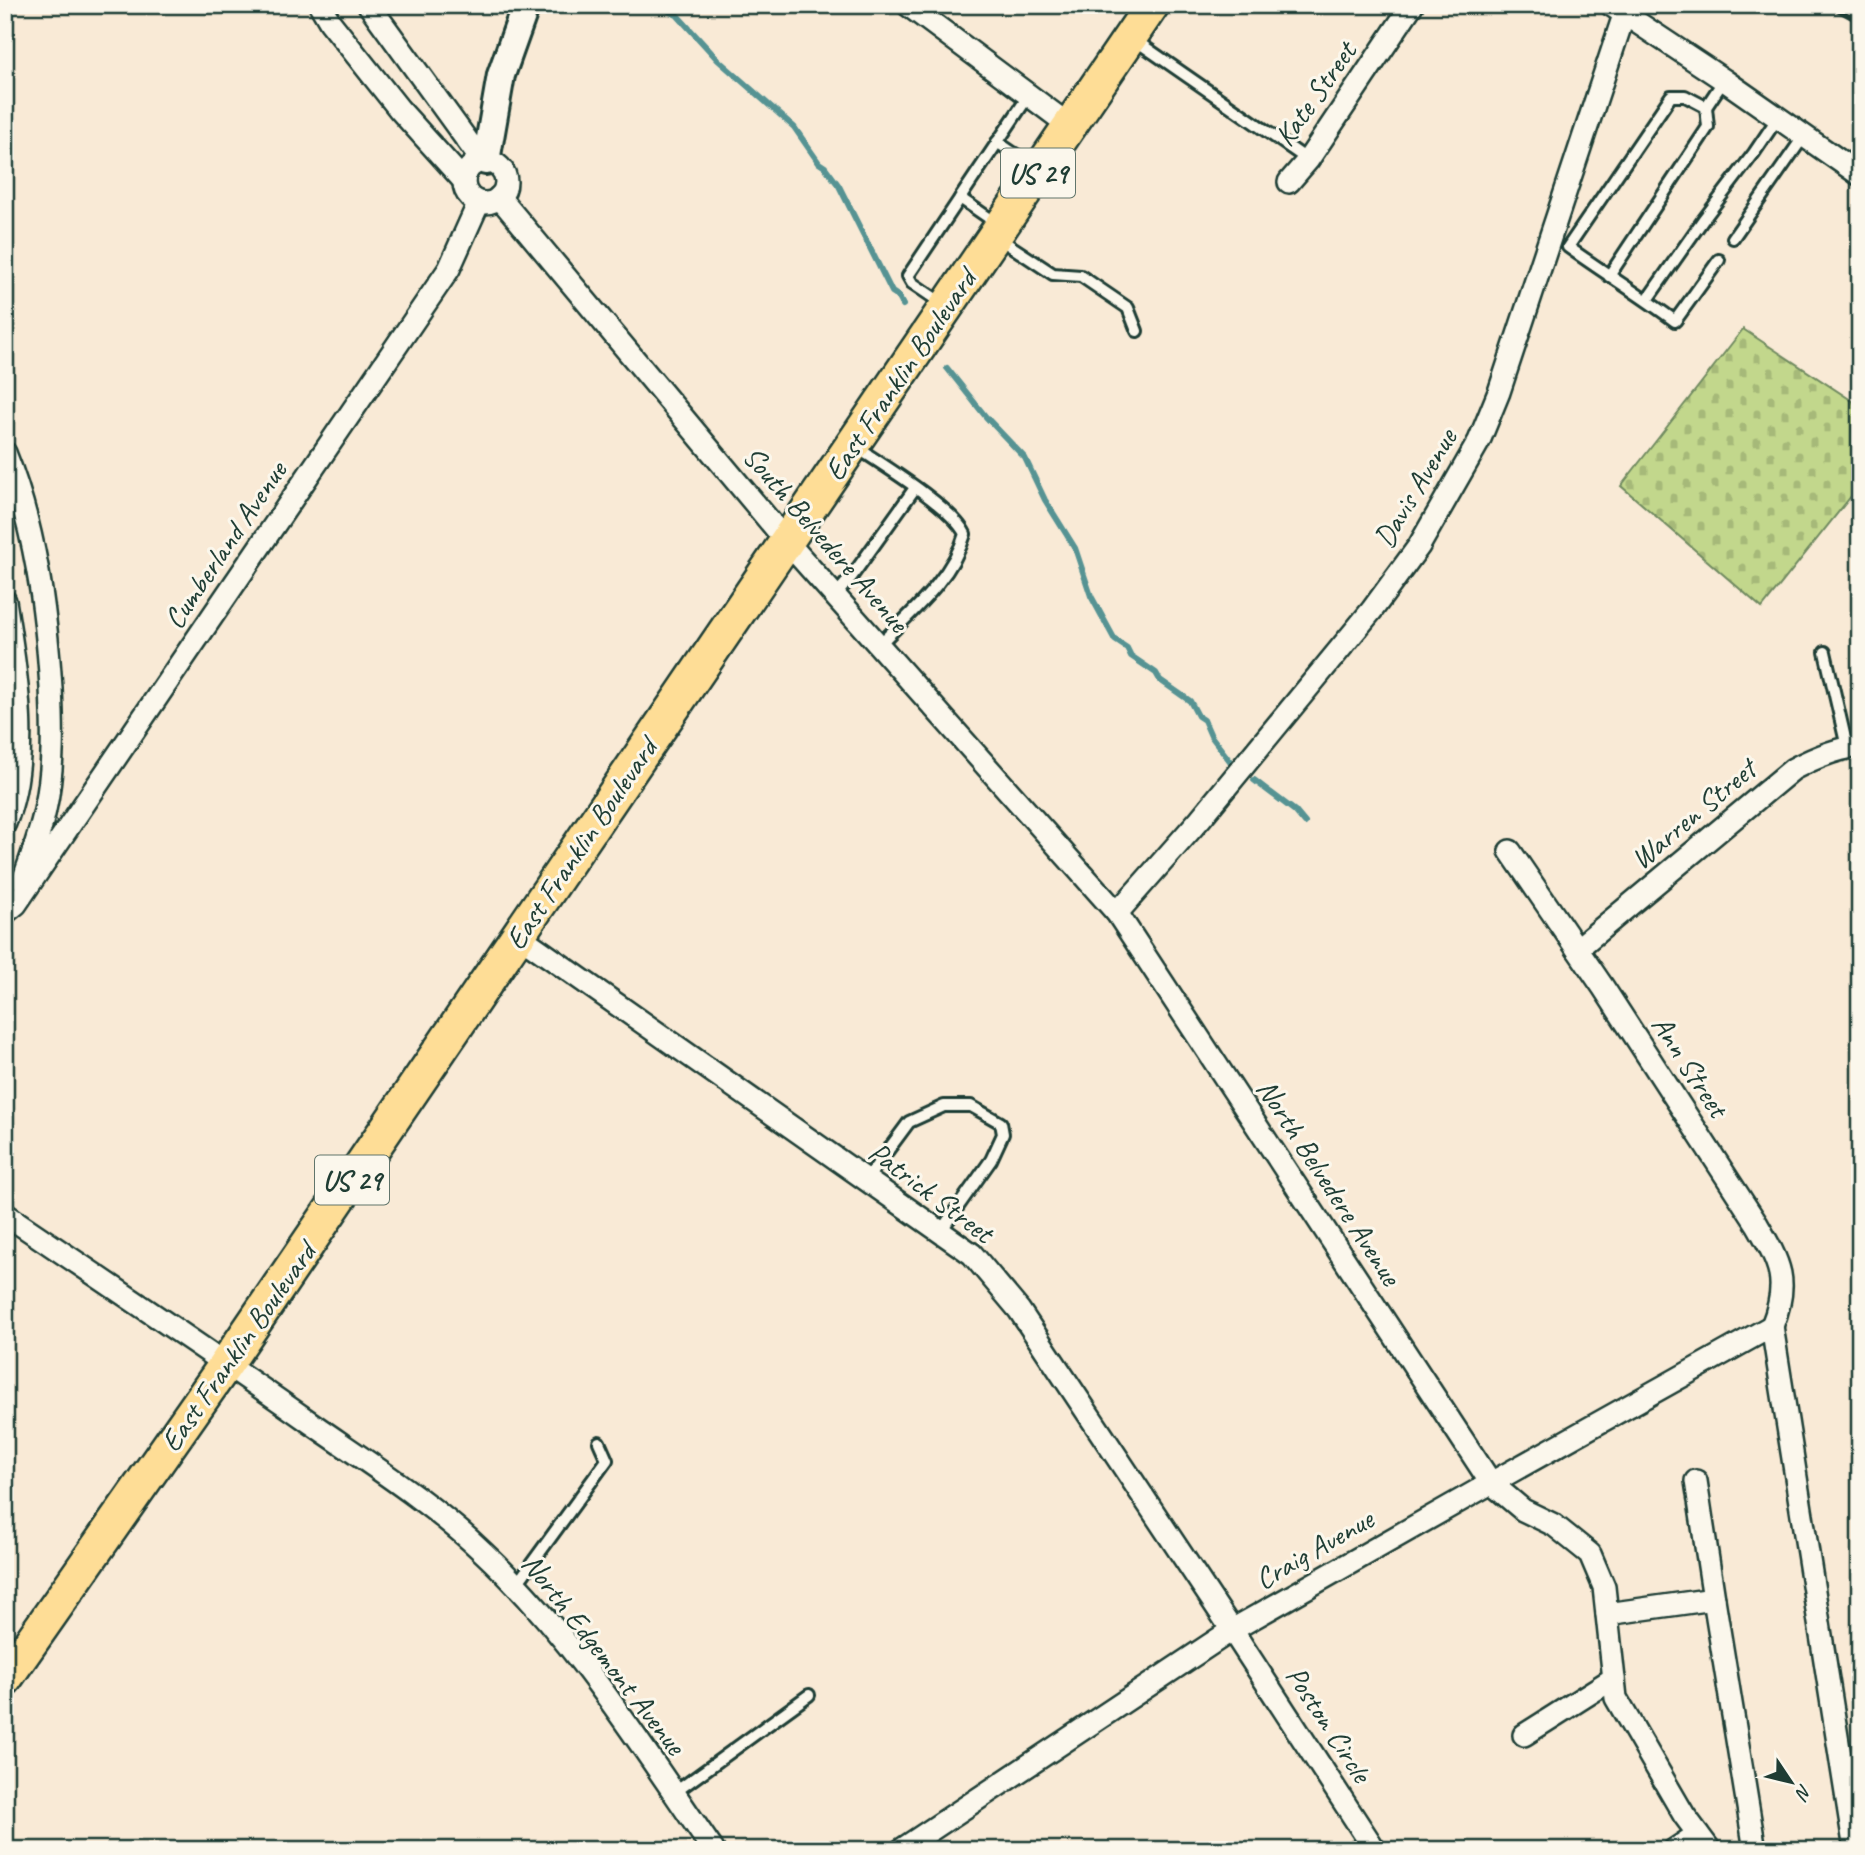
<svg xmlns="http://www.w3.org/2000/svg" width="1865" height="1855" font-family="Caveat,sans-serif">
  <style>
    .cemetery { fill: url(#cemetery-stones); stroke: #708a60; stroke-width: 2 }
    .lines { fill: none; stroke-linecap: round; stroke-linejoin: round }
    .stream { stroke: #569393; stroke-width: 6 }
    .service-casing { stroke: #1f3d34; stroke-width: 16 }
    .minor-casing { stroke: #1f3d34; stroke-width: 26 }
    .tertiary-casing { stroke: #1f3d34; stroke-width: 32 }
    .primary-casing { stroke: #1f3d34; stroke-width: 38 }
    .service { stroke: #fbf7ec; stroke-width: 10 }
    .minor { stroke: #fbf7ec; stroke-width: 21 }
    .tertiary { stroke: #fbf7ec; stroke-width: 26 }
    .primary { stroke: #fedd96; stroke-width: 33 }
    .rail { stroke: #1f3d34; stroke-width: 5 }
    .labels { text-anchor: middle; stroke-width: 6; stroke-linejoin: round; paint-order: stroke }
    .shield { fill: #fbf7ec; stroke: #61756b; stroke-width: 2 }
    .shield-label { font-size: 28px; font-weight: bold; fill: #1f3d34 }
    .street-label { font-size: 30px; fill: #1f3d34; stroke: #fbf7ec }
  </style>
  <defs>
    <pattern id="cemetery-stones" width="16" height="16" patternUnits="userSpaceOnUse" patternTransform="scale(1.75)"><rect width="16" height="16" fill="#c2d78c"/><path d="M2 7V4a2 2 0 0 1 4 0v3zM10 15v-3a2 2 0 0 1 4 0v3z" fill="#a6b979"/></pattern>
  </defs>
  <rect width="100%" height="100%" fill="#f9ead6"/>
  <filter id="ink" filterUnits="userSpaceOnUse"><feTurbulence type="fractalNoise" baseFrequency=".0143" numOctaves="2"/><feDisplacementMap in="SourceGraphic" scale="14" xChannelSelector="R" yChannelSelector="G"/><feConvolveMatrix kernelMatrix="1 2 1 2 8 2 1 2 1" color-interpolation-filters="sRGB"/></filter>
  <g filter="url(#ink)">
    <path class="cemetery" d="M 1743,329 L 1860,406 L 1860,485 L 1762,608 L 1621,486 Z"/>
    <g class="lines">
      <g class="stream">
        <path d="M 665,5 L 670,12 L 677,15 L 718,60 L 794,127 L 819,163 L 825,167 L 839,186 L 892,292 L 898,296 L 903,305"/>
        <path d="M 947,368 L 986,417 L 1025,458 L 1045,500 L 1075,548 L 1091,596 L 1115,640 L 1127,648 L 1131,656 L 1156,673 L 1160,680 L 1190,701 L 1198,716 L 1204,720 L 1211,736 L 1230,761"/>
        <path d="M 1254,780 L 1295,811 L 1305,823"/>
      </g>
      <defs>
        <g id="service">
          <path d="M 1132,38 L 1308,160"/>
          <path d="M 1706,107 L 1724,80"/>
          <path d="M 997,142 L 1037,169"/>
          <path d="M 960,198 L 999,225"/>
          <path d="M 997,237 L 1053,274 L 1081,276 L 1128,308 L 1137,331"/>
          <path d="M 1733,238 L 1804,136"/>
          <path d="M 1609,276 L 1708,127 L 1706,107 L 1685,96 L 1671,96 L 1568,247 C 1603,272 1640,295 1675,321 L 1719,260"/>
          <path d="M 1647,300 L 1703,220 L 1754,153 L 1777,119"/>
          <path d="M 943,304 L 912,283 L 908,276 L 1029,95"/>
          <path d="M 856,447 C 883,465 952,507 965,534 C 952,579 910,613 878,646"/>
          <path d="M 835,596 L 852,576 L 915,488"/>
          <path d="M 1825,652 L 1847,747"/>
          <path d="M 866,1180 L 909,1122 L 944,1106 L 971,1106 L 1001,1123 L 1003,1134 L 991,1160 L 940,1232"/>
          <path d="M 516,1585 L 607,1460 L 599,1442"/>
          <path d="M 674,1793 L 809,1695"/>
        </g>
        <g id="minor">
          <path d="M 320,5 L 330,22 L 399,109 L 464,181"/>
          <path d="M 369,5 L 482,161"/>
          <path d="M 908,5 L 1070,126"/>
          <path d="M 1611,5 L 1724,80 L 1860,175"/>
          <circle cx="485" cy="182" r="21"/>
          <path d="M 1289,182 L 1308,160 L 1412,5"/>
          <path d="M 499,197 L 787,542 L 1117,913 L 1491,1483 L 1523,1510 L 1554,1525 L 1590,1554 L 1604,1587 L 1616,1698 L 1684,1815 L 1710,1850"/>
          <path d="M 5,453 C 35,527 46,609 51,688 C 53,728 54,770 45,810 C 40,834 31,858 23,881"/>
          <path d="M 5,601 C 16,670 32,757 5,823"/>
          <path d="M 1510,851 L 1603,987 L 1757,1224 C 1780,1264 1790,1281 1772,1326"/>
          <path d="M 5,913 L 16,904 L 449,269 L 479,202"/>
          <path d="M 1117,913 L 1200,819 L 1372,610 L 1419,546 L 1479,441 L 1499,392 L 1624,15"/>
          <path d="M 518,935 L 972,1254 L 1019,1310 L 1232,1630 L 1375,1850"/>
          <path d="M 1577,949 L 1793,769 C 1814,758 1837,748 1860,746"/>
          <path d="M 5,1214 C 107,1283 210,1352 311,1423 C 370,1464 432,1503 484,1553 C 573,1636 644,1750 713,1850"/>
          <path d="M 1772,1326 L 1855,1850"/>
          <path d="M 1714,1599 L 1755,1850"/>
          <path d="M 1607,1614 L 1714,1599 L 1696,1481"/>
          <path d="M 1524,1735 L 1614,1678"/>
          <path d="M 901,1850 L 1232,1630 L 1491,1483 L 1772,1326"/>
          <path d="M 1674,1850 L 1698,1834"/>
        </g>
        <path id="tertiary" d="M 486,161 L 501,75 L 526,5"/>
        <path id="primary" d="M 5,1679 L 226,1364 L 1152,5"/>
      </defs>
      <use href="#service" class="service-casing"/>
      <use href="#minor" class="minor-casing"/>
      <use href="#tertiary" class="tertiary-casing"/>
      <use href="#primary" class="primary-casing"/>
      <use href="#service" class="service"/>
      <use href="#minor" class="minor"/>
      <use href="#tertiary" class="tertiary"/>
      <use href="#primary" class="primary"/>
      <path class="rail" d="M 1829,5 L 1860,22"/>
    </g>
  </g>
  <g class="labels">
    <g class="shield">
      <rect x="1001" y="148.5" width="74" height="49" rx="5"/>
      <rect x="315" y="1155.5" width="74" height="49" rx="5"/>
    </g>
    <g class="shield-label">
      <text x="1038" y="183">US 29</text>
      <text x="352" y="1190">US 29</text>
    </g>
    <g class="street-label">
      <text transform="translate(1315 94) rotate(-55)" y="10">Kate Street</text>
      <text transform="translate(900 375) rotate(-56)" y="10">East Franklin Boulevard</text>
      <text transform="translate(1415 488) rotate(-59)" y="10">Davis Avenue</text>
      <text transform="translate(826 539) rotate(49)" y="10">South Belvedere Avenue</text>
      <text transform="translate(225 545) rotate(-56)" y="10">Cumberland Avenue</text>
      <text transform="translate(1693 814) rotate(-40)" y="10">Warren Street</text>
      <text transform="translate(581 844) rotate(-56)" y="10">East Franklin Boulevard</text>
      <text transform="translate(1690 1066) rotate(57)" y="10">Ann Street</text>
      <text transform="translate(1329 1182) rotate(57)" y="10">North Belvedere Avenue</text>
      <text transform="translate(931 1192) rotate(37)" y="10">Patrick Street</text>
      <text transform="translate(238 1347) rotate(-55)" y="10">East Franklin Boulevard</text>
      <text transform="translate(1314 1549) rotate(-30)" y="10">Craig Avenue</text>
      <text transform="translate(604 1654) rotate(52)" y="10">North Edgemont Avenue</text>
      <text transform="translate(1329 1724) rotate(57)" y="10">Poston Circle</text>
    </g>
  </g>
  <rect width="1865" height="1855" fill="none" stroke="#fbf7ec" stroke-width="28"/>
  <rect x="14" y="14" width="1837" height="1827" fill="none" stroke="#1f3d34" stroke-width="2.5" filter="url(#ink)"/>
  <g transform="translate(1791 1782) rotate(125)" stroke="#fbf7ec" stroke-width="5" paint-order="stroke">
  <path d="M0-5L12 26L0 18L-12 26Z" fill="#1f3d34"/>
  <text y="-10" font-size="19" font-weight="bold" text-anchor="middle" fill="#1f3d34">N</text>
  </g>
</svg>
